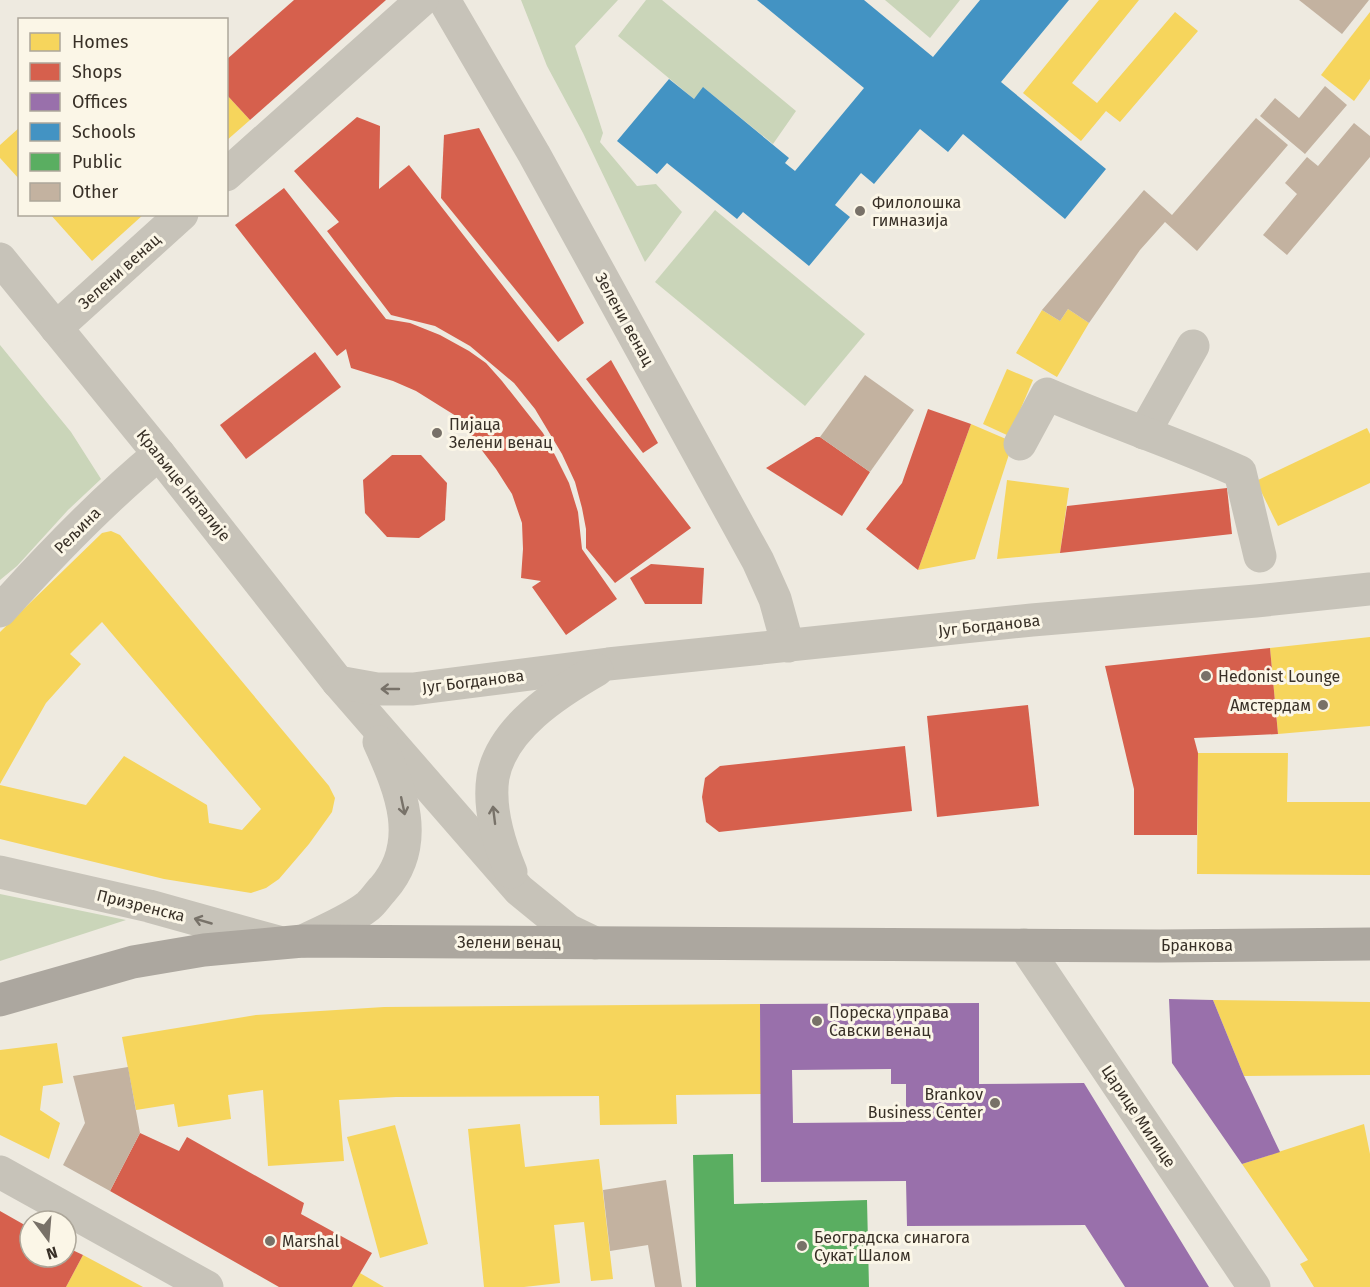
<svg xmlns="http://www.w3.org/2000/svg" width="1370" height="1287" font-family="'Fira Sans',sans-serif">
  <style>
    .green { fill: #cad5b9 }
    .homes { fill: #f6d55c }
    .shops { fill: #d6604d }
    .offices { fill: #9970ab; fill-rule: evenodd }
    .schools { fill: #4393c3 }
    .public { fill: #5aae61 }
    .building { fill: #c3b2a0 }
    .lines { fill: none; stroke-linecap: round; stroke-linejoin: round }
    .minor { stroke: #c7c3b9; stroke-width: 33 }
    .major { stroke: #aca79f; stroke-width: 33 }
    .oneway { stroke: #787269 }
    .poi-dot { fill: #787168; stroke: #fbf6e7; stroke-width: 2 }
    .labels { text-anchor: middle; stroke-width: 6; stroke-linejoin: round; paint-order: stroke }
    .poi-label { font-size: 16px; fill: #383027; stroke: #fbf6e7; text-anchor: start }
    .street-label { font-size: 16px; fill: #383027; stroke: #fbf6e7 }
  </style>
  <rect width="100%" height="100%" fill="#eeeae0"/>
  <g class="green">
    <path d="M 521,0 L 618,0 L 575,46 L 603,133 L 600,142 L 637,186 L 656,184 L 682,212 L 645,262 L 583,133 L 547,66 Z"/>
    <path d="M 646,0 L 662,0 L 796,111 L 773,144 L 704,88 L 694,99 L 618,36 Z"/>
    <path d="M 885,0 L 960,0 L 930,38 Z"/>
    <path d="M 715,210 L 865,334 L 805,406 L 655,282 Z"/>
    <path d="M 0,345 L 71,432 L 101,479 L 68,510 L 17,566 L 0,580 Z"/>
    <path d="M 0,894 L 126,920 L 0,961 Z"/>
  </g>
  <g class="homes">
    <path d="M 1099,0 L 1139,0 L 1072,83 L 1097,103 L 1175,12 L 1198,31 L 1120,122 L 1106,111 L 1081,141 L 1023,93 Z"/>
    <path d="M 1370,12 L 1370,79 L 1354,101 L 1321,75 Z"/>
    <path d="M 226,94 L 250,120 L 226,141 Z"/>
    <path d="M 20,127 L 20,180 L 0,158 L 0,145 Z"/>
    <path d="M 50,214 L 144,214 L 92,261 Z"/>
    <path d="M 1068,309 L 1089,323 L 1057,377 L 1016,353 L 1042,310 L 1060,321 Z"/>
    <path d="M 1007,369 L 1033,380 L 1009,436 L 983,424 Z"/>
    <path d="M 971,424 L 1013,442 L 975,559 L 918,570 Z"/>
    <path d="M 1367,428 L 1370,434 L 1370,483 L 1278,526 L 1256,481 Z"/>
    <path d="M 1007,480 L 1069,488 L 1060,553 L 997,559 Z"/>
    <path d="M 111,531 L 120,535 L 329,786 L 335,798 L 332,812 L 309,844 L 279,879 L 266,888 L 251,893 L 164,879 L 0,839 L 0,785 L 86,805 L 124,756 L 207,805 L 209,823 L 242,830 L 261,809 L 102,622 L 70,654 L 81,664 L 46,703 L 0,784 L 0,632 L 102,533 Z"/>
    <path d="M 1370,637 L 1370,726 L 1278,734 L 1270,648 Z"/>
    <path d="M 1198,753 L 1288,753 L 1287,802 L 1370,802 L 1370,875 L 1197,874 Z"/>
    <path d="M 1213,1000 L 1370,1002 L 1370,1075 L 1244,1076 Z"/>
    <path d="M 760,1004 L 761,1094 L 676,1095 L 677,1124 L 600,1125 L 599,1096 L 396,1097 L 339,1100 L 344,1161 L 268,1166 L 263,1090 L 228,1095 L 231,1119 L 178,1127 L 174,1104 L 136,1110 L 122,1037 L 256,1015 L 384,1007 Z"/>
    <path d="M 57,1043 L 63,1083 L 43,1086 L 40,1110 L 60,1123 L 49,1159 L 0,1135 L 0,1050 Z"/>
    <path d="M 520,1124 L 525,1167 L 599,1159 L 613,1279 L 591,1281 L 584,1222 L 554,1225 L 560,1283 L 524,1287 L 484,1287 L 468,1129 Z"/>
    <path d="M 1364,1124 L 1370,1154 L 1370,1287 L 1314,1287 L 1300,1264 L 1308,1260 L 1242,1164 Z"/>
    <path d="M 395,1125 L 428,1244 L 380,1258 L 347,1137 Z"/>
    <path d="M 83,1255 L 143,1287 L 66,1287 Z"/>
    <path d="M 360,1273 L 384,1287 L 352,1287 Z"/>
  </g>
  <g class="shops">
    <path d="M 294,0 L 386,0 L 250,120 L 226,94 L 226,60 Z"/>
    <path d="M 357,117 L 380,126 L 379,189 L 409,165 L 691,528 L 615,583 L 586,548 L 586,529 L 582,508 L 575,482 L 562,454 L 535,409 L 514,383 L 470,346 L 435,326 L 391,315 L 327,231 L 339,222 L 294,171 Z"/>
    <path d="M 479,128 L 584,323 L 558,342 L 441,198 L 444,135 Z"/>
    <path d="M 284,188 L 386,319 L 410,323 L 440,335 L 469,351 L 486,363 L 502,381 L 543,433 L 556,457 L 569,483 L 578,512 L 582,549 L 617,599 L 566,635 L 532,587 L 541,581 L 521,578 L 523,549 L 522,523 L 512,494 L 496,469 L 456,416 L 416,391 L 393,381 L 351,368 L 346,349 L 337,356 L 235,225 Z"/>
    <path d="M 315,352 L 341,387 L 246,459 L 220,425 Z"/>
    <path d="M 611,360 L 658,443 L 643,453 L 586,379 Z"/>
    <path d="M 928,409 L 971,424 L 918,570 L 866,529 L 902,483 Z"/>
    <path d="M 816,437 L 820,437 L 870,472 L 842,516 L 766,468 Z"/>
    <path d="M 392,455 L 421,455 L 447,483 L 445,520 L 419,538 L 387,537 L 365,513 L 363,480 Z"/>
    <path d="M 1227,488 L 1232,534 L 1060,553 L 1067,506 Z"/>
    <path d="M 651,564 L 704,568 L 702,604 L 645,604 L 630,578 Z"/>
    <path d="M 1270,648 L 1278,734 L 1194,738 L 1198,753 L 1197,835 L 1134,835 L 1134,789 L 1105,666 Z"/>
    <path d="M 1028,705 L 1039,806 L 937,817 L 927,716 Z"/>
    <path d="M 905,746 L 912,811 L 719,832 L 706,822 L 702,797 L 705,778 L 720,766 Z"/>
    <path d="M 140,1133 L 179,1151 L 187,1137 L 304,1203 L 301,1214 L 372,1253 L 352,1287 L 279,1287 L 110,1191 Z"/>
    <path d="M 0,1211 L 30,1228 L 30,1257 L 66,1257 L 66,1247 L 83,1255 L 66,1287 L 0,1287 Z"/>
  </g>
  <g class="offices">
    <path d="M 1169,999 L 1213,1000 L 1244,1076 L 1280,1152 L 1242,1164 L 1172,1063 Z"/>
    <path d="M 979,1003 L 979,1084 L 1084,1083 L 1209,1287 L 1125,1287 L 1085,1225 L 907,1226 L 906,1181 L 761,1182 L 760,1004 ZM 891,1069 L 891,1084 L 906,1084 L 906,1122 L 793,1123 L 792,1070 Z"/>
  </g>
  <path class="schools" d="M 757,0 L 864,0 L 933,57 L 980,0 L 1069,0 L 1001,82 L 1106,169 L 1065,219 L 963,134 L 948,152 L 920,129 L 874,184 L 861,173 L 835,205 L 850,217 L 809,266 L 743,212 L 737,219 L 667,163 L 657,174 L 617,141 L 669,79 L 694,99 L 703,87 L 789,158 L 785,163 L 795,171 L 864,88 Z"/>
  <path class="public" d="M 733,1154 L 734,1204 L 867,1200 L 869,1287 L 696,1287 L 693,1155 Z"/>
  <g class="building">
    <path d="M 1299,0 L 1369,0 L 1342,34 Z"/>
    <path d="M 1325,86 L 1347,105 L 1305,154 L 1260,116 L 1275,98 L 1299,118 Z"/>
    <path d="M 1256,118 L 1288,145 L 1197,251 L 1165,222 L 1140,250 L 1089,323 L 1068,309 L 1060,321 L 1042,310 L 1144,190 L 1172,215 Z"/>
    <path d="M 1354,123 L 1370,136 L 1370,157 L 1287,255 L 1263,235 L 1297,194 L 1285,183 L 1307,157 L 1318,166 Z"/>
    <path d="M 865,375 L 914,410 L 870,472 L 820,437 Z"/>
    <path d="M 128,1067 L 140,1133 L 110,1191 L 63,1165 L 85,1123 L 73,1076 Z"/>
    <path d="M 666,1180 L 682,1287 L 655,1287 L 648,1245 L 610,1251 L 603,1190 Z"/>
  </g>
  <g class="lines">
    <g class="minor">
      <path d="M 444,0 L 534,154 L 758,561 L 775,599 L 788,646"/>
      <path d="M 226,175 L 422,0"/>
      <path d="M 0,259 L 159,454 L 338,682 L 519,890 L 568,930 L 595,943"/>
      <path d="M 56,328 L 182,214"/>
      <path d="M 1144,433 L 1193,346"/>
      <path d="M 1020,444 L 1047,394 C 1111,422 1177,443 1240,472 L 1260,556"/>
      <path d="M 0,611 C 50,555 102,501 159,454"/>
      <path d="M 338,682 L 377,689 L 413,689 L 608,664 L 1032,620 L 1256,601 L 1370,589"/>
      <path d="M 0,872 L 149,906 L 278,942"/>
      <path d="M 511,872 C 499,843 488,809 493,777 C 502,728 557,693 597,670"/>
      <path d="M 303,941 C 325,930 349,921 368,906 C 374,901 378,894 383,889 C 423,843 401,790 379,742"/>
      <path d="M 1024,945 L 1254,1287"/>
      <path d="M 0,1172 L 207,1287"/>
    </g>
    <path class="major" d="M 0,1000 L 133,962 L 204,950 L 303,941 L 1160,946 L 1370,944"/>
  </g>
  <defs><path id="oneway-shaft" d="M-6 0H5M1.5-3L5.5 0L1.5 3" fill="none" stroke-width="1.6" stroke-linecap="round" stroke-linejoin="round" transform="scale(1.5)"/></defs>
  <g class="oneway">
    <use href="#oneway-shaft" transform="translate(390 689) rotate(180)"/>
    <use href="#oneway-shaft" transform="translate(403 806) rotate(78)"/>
    <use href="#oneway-shaft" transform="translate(494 815) rotate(-97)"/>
    <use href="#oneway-shaft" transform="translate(203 921) rotate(-164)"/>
  </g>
  <g class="poi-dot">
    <circle cx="860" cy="211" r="6"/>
    <circle cx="437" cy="433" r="6"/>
    <circle cx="1206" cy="676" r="6"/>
    <circle cx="1323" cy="705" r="6"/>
    <circle cx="817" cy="1021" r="6"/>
    <circle cx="995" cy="1103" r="6"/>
    <circle cx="270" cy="1241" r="6"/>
    <circle cx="802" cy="1246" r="6"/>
  </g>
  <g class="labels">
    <g class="poi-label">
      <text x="872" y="208">Филолошка<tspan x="872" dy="18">гимназија</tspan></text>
      <text x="449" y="430">Пијаца<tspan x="449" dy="18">Зелени венац</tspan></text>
      <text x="1218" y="682">Hedonist Lounge</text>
      <text x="1311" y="711" text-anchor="end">Амстердам</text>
      <text x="829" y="1018">Пореска управа<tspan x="829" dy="18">Савски венац</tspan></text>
      <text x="983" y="1100" text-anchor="end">Brankov<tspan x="983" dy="18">Business Center</tspan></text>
      <text x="814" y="1243">Београдска синагога<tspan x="814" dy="18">Сукат Шалом</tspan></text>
      <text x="282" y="1247">Marshal</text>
    </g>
    <g class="street-label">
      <text transform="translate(119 271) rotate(-42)" y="6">Зелени венац</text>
      <text transform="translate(625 319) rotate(61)" y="6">Зелени венац</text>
      <text transform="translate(184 485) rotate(51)" y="6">Краљице Наталије</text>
      <text transform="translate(77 530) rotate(-45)" y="6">Рељина</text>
      <text transform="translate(989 625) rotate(-6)" y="6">Југ Богданова</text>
      <text transform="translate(473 681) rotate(-7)" y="6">Југ Богданова</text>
      <text transform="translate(141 905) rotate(14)" y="6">Призренска</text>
      <text x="509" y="948">Зелени венац</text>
      <text x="1197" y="951">Бранкова</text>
      <text transform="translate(1139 1116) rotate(56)" y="6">Царице Милице</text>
    </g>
  </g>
  <rect x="18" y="18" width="210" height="198" fill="#fbf6e7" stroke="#ada79a" stroke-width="1.5"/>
  <rect x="30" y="33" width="30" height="18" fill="#f6d55c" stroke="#ada79a" stroke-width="1.5"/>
  <text x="72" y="48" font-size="18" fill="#383027">Homes</text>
  <rect x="30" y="63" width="30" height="18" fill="#d6604d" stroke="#ada79a" stroke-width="1.5"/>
  <text x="72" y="78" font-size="18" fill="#383027">Shops</text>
  <rect x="30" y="93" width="30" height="18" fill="#9970ab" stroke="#ada79a" stroke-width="1.5"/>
  <text x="72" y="108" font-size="18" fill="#383027">Offices</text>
  <rect x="30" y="123" width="30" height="18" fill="#4393c3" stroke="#ada79a" stroke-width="1.5"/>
  <text x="72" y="138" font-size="18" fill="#383027">Schools</text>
  <rect x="30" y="153" width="30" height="18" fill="#5aae61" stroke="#ada79a" stroke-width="1.5"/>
  <text x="72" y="168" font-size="18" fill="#383027">Public</text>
  <rect x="30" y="183" width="30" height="18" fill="#c3b2a0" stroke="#ada79a" stroke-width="1.5"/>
  <text x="72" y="198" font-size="18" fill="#383027">Other</text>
  <g transform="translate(48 1239) rotate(164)"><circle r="28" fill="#fbf6e7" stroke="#ada79a" stroke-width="1.5"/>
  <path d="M0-4.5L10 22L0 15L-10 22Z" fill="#787168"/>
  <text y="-9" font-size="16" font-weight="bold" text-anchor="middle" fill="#383027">N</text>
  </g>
</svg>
